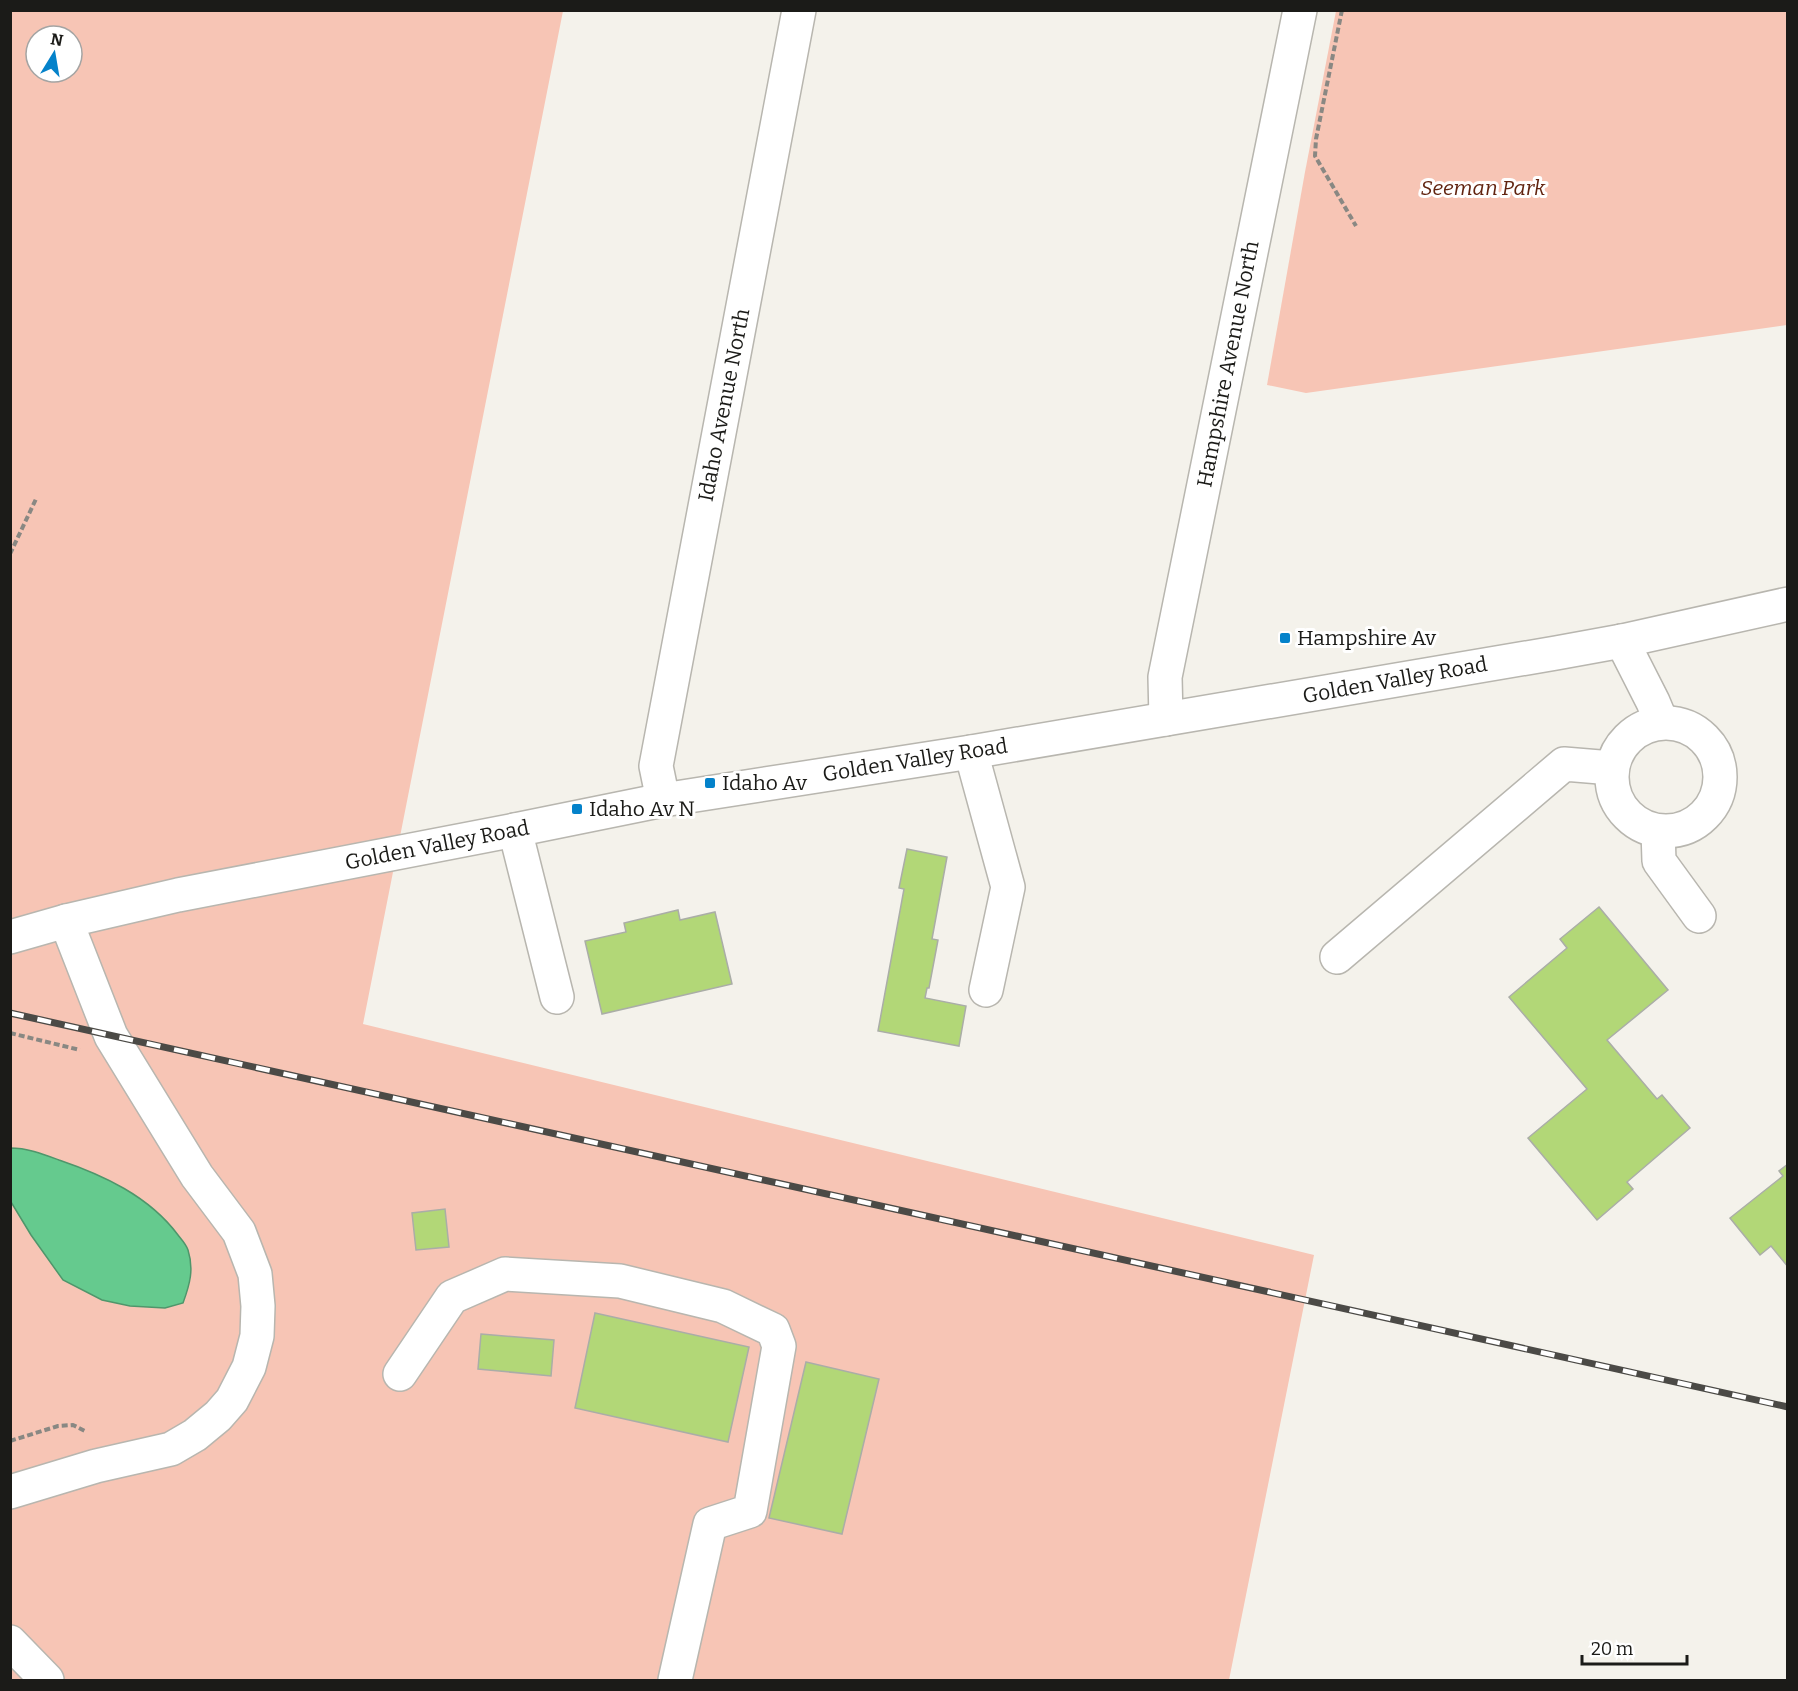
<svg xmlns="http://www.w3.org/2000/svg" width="1798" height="1691" font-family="Bitter,serif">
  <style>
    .green { fill: #f7c5b5; fill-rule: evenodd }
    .water { fill: #65ca8e; stroke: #4f966b; stroke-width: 1.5 }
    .building { fill: #b2d777; stroke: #aaada7; stroke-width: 1.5 }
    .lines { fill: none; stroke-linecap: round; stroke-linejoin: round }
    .minor-casing { stroke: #b8b6af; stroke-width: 36 }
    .path { stroke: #898883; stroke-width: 4; stroke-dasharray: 6 3; stroke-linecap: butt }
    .minor { stroke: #fff; stroke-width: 33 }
    .rail-casing { stroke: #4b4a46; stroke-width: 7 }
    .rail { stroke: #fff; stroke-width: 4.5; stroke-dasharray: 14; stroke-linecap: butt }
    .poi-dot { fill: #0482ca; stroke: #fff; stroke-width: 2 }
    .labels { text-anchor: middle; stroke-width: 6; stroke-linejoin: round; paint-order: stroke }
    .park-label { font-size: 21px; font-style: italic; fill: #61230f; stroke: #fff }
    .street-label { font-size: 21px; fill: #1b1b18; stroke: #fff }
    .poi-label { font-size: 21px; fill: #1b1b18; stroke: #fff; text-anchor: start }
  </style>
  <rect width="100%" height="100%" fill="#f4f2eb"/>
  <g class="green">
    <path d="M 11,11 L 563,11 L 363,1024 L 1314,1255 L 1229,1680 L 11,1680 ZM 36,36 L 72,36 L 72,72 L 36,72 Z"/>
    <path d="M 1336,11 L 1787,11 L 1787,325 L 1306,393 L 1267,385 L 1305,172 Z"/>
  </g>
  <path class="water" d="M 10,1148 C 28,1148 43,1154 59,1160 C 103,1175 149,1196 178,1235 C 181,1239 186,1244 188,1250 C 194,1269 190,1284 183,1303 L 165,1308 L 130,1306 L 102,1300 L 63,1280 L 31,1235 L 11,1202 Z"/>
  <g class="building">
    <path d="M 907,849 L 947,857 L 932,939 L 938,940 L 929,988 L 927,988 L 925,998 L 966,1006 L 959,1046 L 878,1031 L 904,889 L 899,888 Z"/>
    <path d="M 1599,907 L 1668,990 L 1607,1040 L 1657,1099 L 1662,1095 L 1690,1128 L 1627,1182 L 1633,1189 L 1597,1220 L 1528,1138 L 1587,1089 L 1509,997 L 1567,948 L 1560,939 Z"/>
    <path d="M 678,910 L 680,920 L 715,912 L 732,984 L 602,1014 L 585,941 L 626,932 L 624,923 Z"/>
    <path d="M 1788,1164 L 1788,1267 L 1771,1246 L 1760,1255 L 1730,1218 L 1783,1176 L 1779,1171 Z"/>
    <path d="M 445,1209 L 449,1247 L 416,1250 L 412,1213 Z"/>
    <path d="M 595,1313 L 749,1347 L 728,1442 L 575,1408 Z"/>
    <path d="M 481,1334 L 554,1340 L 551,1376 L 478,1369 Z"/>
    <path d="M 806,1362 L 879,1379 L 842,1534 L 769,1518 Z"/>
  </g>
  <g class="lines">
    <defs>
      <g id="minor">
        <path d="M 1622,641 L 1653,702 L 1661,721"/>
        <path d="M 1166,719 L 1165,677 L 1300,10"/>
        <circle cx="1666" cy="777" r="54"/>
        <path d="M 971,752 L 1008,887 L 986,990"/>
        <path d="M 663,800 L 656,766 L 799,10"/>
        <path d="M 515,830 L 557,997"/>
        <path d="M 1658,831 L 1659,861 L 1699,916"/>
        <path d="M 10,937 L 66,921 L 178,895 L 515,830 L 663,800 L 971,752 L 1556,653 L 1622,641 L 1788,604"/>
        <path d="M 1337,957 L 1564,764 L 1612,768"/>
        <path d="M 400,1374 L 452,1297 L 505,1274 L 620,1281 L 723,1306 L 773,1330 L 779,1346 L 750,1511 L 710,1524 L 675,1680"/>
        <path d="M 10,1492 L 96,1466 L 171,1449 L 195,1435 L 218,1416 L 232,1400 L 249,1367 L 257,1336 L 258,1306 L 255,1274 L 239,1232 L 197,1176 L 111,1036 L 66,921"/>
        <path d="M 10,1642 L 47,1680"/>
      </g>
    </defs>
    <use href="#minor" class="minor-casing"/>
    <g class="path">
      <path d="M 1342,10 L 1316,139 L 1315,156 L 1356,226"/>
      <path d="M 10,554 L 36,499"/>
      <path d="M 10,1033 L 80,1050"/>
      <path d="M 10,1441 L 58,1426 L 73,1425 L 87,1432"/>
    </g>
    <use href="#minor" class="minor"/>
    <defs>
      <path id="rail" d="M 10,1013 L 1788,1407"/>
    </defs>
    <use href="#rail" class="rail-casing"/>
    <use href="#rail" class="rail"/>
  </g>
  <g class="poi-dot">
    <rect x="1279" y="632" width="12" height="12" rx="3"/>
    <rect x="704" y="777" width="12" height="12" rx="3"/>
    <rect x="571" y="803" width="12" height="12" rx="3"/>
  </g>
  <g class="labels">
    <g class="park-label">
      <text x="1483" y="195">Seeman Park</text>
    </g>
    <g class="street-label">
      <text transform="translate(1228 364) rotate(-79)" y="7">Hampshire Avenue North</text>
      <text transform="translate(724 405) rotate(-79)" y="7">Idaho Avenue North</text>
      <text transform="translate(1395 680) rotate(-10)" y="7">Golden Valley Road</text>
      <text transform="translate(915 760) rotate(-9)" y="7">Golden Valley Road</text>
      <text transform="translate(437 845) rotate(-11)" y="7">Golden Valley Road</text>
    </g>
    <g class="poi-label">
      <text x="1297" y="645">Hampshire Av</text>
      <text x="722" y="790">Idaho Av</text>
      <text x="589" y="816">Idaho Av N</text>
    </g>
  </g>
  <rect width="1798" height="1691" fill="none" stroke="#1b1b18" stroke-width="24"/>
  <g transform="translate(54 54) rotate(11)"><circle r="28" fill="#ffffff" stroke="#a4a4a3" stroke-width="1.5"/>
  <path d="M0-4.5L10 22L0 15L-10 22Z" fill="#0482ca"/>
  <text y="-9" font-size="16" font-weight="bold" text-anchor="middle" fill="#1b1b18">N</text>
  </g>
  <path d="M1582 1655v9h105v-9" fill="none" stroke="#1b1b18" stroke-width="3"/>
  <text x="1591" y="1655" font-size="18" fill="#1b1b18" stroke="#ffffff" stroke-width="4.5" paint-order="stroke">20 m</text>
</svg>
